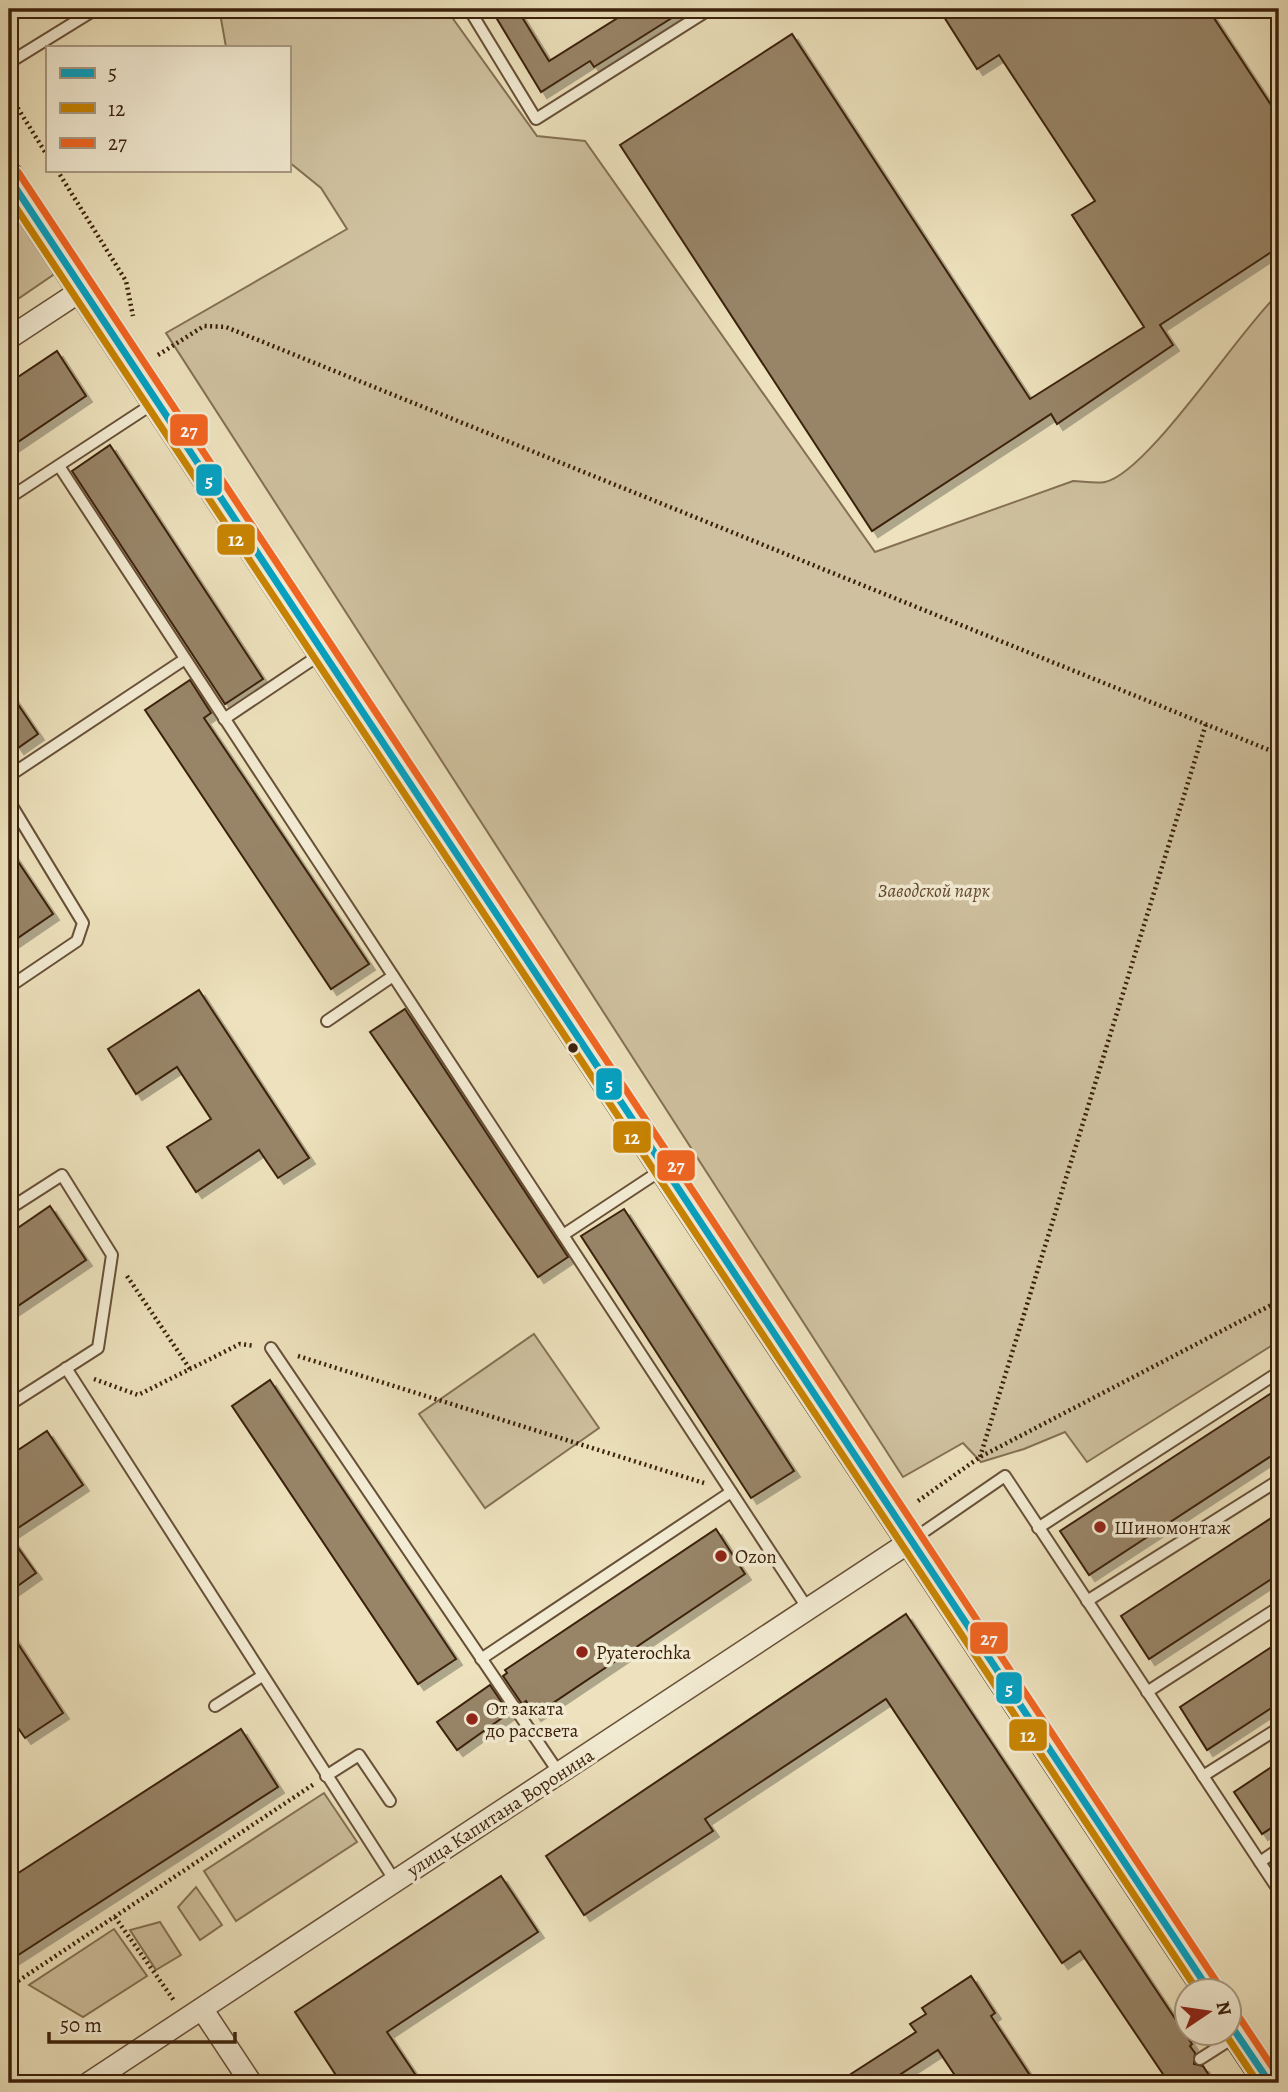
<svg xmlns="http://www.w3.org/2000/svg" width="1288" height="2092" font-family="Alegreya,serif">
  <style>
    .green { fill: #cfc19f; stroke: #857054; stroke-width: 2 }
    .building { fill: #988567; stroke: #3b200a; stroke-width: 2; filter: url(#shadow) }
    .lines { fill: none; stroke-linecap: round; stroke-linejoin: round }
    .lane-casing { stroke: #685037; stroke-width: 14 }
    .street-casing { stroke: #685037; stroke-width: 24 }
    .secondary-casing { stroke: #3b200a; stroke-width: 33 }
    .path { stroke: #3b200a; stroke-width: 4.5; stroke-dasharray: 2 3.5; stroke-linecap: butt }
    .lane { stroke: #f3ecd4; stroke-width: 10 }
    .street { stroke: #f3ecd4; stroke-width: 21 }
    .secondary { stroke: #f3ecd4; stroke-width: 30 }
    .bus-1-casing { stroke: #f3ecd4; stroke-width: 12 }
    .bus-2-casing { stroke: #f3ecd4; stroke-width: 12 }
    .bus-3-casing { stroke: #f3ecd4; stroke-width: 12 }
    .bus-1 { stroke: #03a2c4; stroke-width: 7 }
    .bus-2 { stroke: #c88402; stroke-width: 7 }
    .bus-3 { stroke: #f26522; stroke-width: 7 }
    .bus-dot { fill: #3b200a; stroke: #f3ecd4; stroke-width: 2.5 }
    .poi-dot { fill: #8f2418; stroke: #f3ecd4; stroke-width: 2.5 }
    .labels { text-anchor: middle; stroke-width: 7; stroke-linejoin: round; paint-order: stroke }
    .park-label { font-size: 19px; font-style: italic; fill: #60482f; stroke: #f3ecd4 }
    .poi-label { font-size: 19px; fill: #3b200a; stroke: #f3ecd4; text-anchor: start }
    .street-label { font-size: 19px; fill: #3b200a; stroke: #f3ecd4 }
    .line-badge { stroke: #f3ecd4; stroke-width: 2.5 }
    .badge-label { font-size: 19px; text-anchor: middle; font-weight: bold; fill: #fff }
  </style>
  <defs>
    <filter id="shadow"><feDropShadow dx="6" dy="6" stdDeviation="0" flood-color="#0004"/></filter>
  </defs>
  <rect width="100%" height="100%" fill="#ede2bd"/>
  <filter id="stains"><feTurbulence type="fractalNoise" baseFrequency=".00286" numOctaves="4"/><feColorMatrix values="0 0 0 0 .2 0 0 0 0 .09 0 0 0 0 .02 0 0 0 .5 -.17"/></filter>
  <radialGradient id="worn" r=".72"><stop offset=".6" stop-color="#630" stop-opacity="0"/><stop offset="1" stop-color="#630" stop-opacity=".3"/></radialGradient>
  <g class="green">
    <path d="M 236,9 L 337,9 L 341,16 L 403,9 L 446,9 L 537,136 L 585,141 L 875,552 L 1073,481 C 1082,481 1095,484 1105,482 C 1148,473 1240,329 1279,293 L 1279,1341 L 1087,1462 L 1065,1432 L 1024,1449 L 981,1462 L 963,1443 L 903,1477 L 166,333 L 347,229 L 321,188 L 289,162 L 289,47 L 226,47 L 221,19 Z"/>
    <path d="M 9,203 L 56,273 L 9,305 Z"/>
    <path d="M 534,1334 L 599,1428 L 485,1508 L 419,1414 Z"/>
    <path d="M 324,1793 L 357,1842 L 236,1921 L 204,1871 Z"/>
    <path d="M 196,1887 L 222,1925 L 200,1940 L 178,1907 Z"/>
    <path d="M 160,1922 L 181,1955 L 156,1970 L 130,1930 Z"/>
    <path d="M 114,1929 L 147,1976 L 83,2017 L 29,1985 Z"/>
  </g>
  <g class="building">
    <path d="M 491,9 L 517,9 L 549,61 L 632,9 L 686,9 L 594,67 L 590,61 L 541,92 Z"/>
    <path d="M 939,9 L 1208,9 L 1279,117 L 1279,247 L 1160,325 L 1173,345 L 1057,424 L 1051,414 L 872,531 L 620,145 L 792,34 L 1030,399 L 1144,327 L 1072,215 L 1095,201 L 999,55 L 977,69 Z"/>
    <path d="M 57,351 L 86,396 L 9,448 L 9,383 Z"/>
    <path d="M 110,445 L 263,679 L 225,704 L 72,471 Z"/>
    <path d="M 190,680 L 211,713 L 204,718 L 369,964 L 331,989 L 145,710 Z"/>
    <path d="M 9,691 L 38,734 L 18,748 L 9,735 Z"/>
    <path d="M 9,848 L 53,914 L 9,944 Z"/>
    <path d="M 199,990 L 309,1158 L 278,1178 L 259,1150 L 196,1192 L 167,1147 L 211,1119 L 177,1067 L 136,1094 L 108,1049 Z"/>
    <path d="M 405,1009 L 568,1257 L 538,1277 L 370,1032 Z"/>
    <path d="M 50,1206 L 86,1260 L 9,1312 L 9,1234 Z"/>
    <path d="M 624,1209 L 794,1471 L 751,1498 L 581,1236 Z"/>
    <path d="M 270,1380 L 456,1659 L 418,1684 L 232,1406 Z"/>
    <path d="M 1279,1388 L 1279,1451 L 1089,1575 L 1060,1531 Z"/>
    <path d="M 47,1431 L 83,1485 L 9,1534 L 9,1456 Z"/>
    <path d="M 1279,1513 L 1279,1574 L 1149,1659 L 1121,1616 Z"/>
    <path d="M 716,1529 L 745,1574 L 535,1715 L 526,1701 L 522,1704 L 503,1676 L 507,1673 L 505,1670 Z"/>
    <path d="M 9,1535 L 36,1573 L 9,1592 Z"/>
    <path d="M 906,1614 L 1192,2044 L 1190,2046 L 1195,2053 L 1194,2064 L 1203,2066 L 1214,2083 L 1169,2083 L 1080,1951 L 1062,1963 L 886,1699 L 705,1819 L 713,1831 L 584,1915 L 546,1856 Z"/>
    <path d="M 9,1630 L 63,1713 L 25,1738 L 9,1715 Z"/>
    <path d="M 1279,1642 L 1279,1703 L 1207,1750 L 1180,1707 Z"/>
    <path d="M 490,1685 L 509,1713 L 457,1750 L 437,1722 Z"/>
    <path d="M 241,1729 L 278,1787 L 9,1961 L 9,1879 Z"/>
    <path d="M 1279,1762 L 1279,1823 L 1262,1834 L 1234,1792 Z"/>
    <path d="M 501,1876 L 538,1932 L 387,2032 L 421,2083 L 341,2083 L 295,2012 Z"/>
    <path d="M 971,1976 L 995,2013 L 991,2016 L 1035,2083 L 960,2083 L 938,2050 L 887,2083 L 837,2083 L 916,2032 L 910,2024 L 926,2014 L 922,2008 Z"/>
  </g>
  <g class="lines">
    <defs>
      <g id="lane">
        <path d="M 469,9 L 536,119 L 710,9"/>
        <path d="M 560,9 L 569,12 L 578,9"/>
        <path d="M 9,59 L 15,59 L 96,9"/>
        <path d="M 59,466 L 808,1609"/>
        <path d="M 9,498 L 154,403"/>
        <path d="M 224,719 L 321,654"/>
        <path d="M 9,776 L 185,659"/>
        <path d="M 9,801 L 83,923 L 77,941 L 9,987"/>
        <path d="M 327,1021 L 393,976"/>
        <path d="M 9,1209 L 62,1175 L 112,1255 L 98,1348 L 9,1405"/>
        <path d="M 563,1235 L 663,1169"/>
        <path d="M 271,1348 L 559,1773"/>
        <path d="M 66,1368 L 395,1881"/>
        <path d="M 1038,1528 L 1279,1372"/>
        <path d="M 912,1540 L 1005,1476 L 1279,1891"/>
        <path d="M 1087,1601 L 1279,1480"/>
        <path d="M 481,1659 L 731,1492"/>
        <path d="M 1147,1692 L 1279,1607"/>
        <path d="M 215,1706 L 262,1676"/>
        <path d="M 326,1776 L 359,1755 L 390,1801"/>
        <path d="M 1203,1776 L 1279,1728"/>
        <path d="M 1260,1862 L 1279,1849"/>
        <path d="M 1200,2059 L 1236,2036"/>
      </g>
      <g id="street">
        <path d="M 9,338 L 82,290"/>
        <path d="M 202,2009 L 251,2083"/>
        <path d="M 89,2083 L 911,1541"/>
      </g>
      <g id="secondary">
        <path d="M 9,178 L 1209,1990"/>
        <path d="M 1228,2020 L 1270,2083"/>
      </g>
    </defs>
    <use href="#lane" class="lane-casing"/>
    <use href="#street" class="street-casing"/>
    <use href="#secondary" class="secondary-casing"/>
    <g class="path">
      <path d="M 9,94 L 47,155"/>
      <path d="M 57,170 L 126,281 L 133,316"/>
      <path d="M 158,355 L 204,326 L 226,327 L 1279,754"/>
      <path d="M 127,1276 L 190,1369"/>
      <path d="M 298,1356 L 704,1483"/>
      <path d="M 94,1379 L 138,1395 L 240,1344 L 255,1346"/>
      <path d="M 980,1457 L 1206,724"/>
      <path d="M 918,1501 L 980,1457 L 1279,1301"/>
      <path d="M 115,1917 L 175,2002"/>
      <path d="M 9,1987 L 314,1784"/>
    </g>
    <use href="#lane" class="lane"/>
    <use href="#street" class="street"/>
    <use href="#secondary" class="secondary"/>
    <defs>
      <g id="bus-1">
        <path d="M 9,178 L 1209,1990"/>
        <path d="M 1228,2021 L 1270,2083"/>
      </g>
      <g id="bus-2">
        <path d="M 9,197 L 1197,1990"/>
        <path d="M 1224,2032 L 1258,2083"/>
      </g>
      <g id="bus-3">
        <path d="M 18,172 L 1218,1984"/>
        <path d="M 1237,2014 L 1279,2077"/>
      </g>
    </defs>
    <use href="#bus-1" class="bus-1-casing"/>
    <use href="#bus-2" class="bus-2-casing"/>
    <use href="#bus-3" class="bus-3-casing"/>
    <use href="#bus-1" class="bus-1"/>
    <use href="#bus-2" class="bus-2"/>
    <use href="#bus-3" class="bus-3"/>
  </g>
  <circle class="bus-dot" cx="573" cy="1048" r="6"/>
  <g class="poi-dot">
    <circle cx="1100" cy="1527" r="7"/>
    <circle cx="721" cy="1556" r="7"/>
    <circle cx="582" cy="1652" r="7"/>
    <circle cx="472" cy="1719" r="7"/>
  </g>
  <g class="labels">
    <g class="park-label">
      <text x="934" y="897">Заводской парк</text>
    </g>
    <g class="poi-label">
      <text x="1114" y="1534">Шиномонтаж</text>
      <text x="735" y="1563">Ozon</text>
      <text x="596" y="1659">Pyaterochka</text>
      <text x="486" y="1715">От заката<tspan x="486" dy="22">до рассвета</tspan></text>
    </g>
    <g class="street-label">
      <text transform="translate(500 1812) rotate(-33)" y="7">улица Капитана Воронина</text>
    </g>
  </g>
  <g class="line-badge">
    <rect x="169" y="413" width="40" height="34" rx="7" fill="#f26522"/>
    <rect x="195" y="463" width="28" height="34" rx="7" fill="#03a2c4"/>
    <rect x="216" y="523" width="40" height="33" rx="7" fill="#c88402"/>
    <rect x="595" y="1067" width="28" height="34" rx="7" fill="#03a2c4"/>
    <rect x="612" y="1120" width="40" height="34" rx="7" fill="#c88402"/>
    <rect x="656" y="1149" width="40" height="33" rx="7" fill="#f26522"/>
    <rect x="969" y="1621" width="40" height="34" rx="7" fill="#f26522"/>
    <rect x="995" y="1671" width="28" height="34" rx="7" fill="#03a2c4"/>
    <rect x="1008" y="1718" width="40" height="34" rx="7" fill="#c88402"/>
  </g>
  <g class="badge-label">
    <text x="189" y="437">27</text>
    <text x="209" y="487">5</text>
    <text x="236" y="546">12</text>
    <text x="609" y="1091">5</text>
    <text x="632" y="1144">12</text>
    <text x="676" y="1172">27</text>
    <text x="989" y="1645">27</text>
    <text x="1009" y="1695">5</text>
    <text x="1028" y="1742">12</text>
  </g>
  <rect width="1288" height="2092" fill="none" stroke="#ede2bd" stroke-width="35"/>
  <rect x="10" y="10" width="1267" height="2071" fill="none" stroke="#3b200a" stroke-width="3.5"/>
  <rect x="18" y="18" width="1253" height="2057" fill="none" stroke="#3b200a" stroke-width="2"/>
  <rect x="46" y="46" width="245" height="126" fill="#f3ecd4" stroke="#a99a83" stroke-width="2"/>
  <rect x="60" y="68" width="35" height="10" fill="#03a2c4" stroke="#a99a83" stroke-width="2"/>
  <text x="108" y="80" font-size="21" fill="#3b200a">5</text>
  <rect x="60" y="103" width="35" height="10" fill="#c88402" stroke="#a99a83" stroke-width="2"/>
  <text x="108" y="116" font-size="21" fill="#3b200a">12</text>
  <rect x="60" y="138" width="35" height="10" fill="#f26522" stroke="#a99a83" stroke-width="2"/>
  <text x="108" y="150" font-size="21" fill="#3b200a">27</text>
  <g transform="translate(1208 2012) rotate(77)"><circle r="33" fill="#f3ecd4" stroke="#a99a83" stroke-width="2"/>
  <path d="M0-5L12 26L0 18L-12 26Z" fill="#8f2418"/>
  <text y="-10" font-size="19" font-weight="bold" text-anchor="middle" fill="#3b200a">N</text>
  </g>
  <path d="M49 2032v10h186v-10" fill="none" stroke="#3b200a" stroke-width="3.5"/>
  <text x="60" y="2032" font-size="21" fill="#3b200a" stroke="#f3ecd4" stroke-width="5" paint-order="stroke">50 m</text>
  <rect width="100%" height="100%" filter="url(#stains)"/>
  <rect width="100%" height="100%" fill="url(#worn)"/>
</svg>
